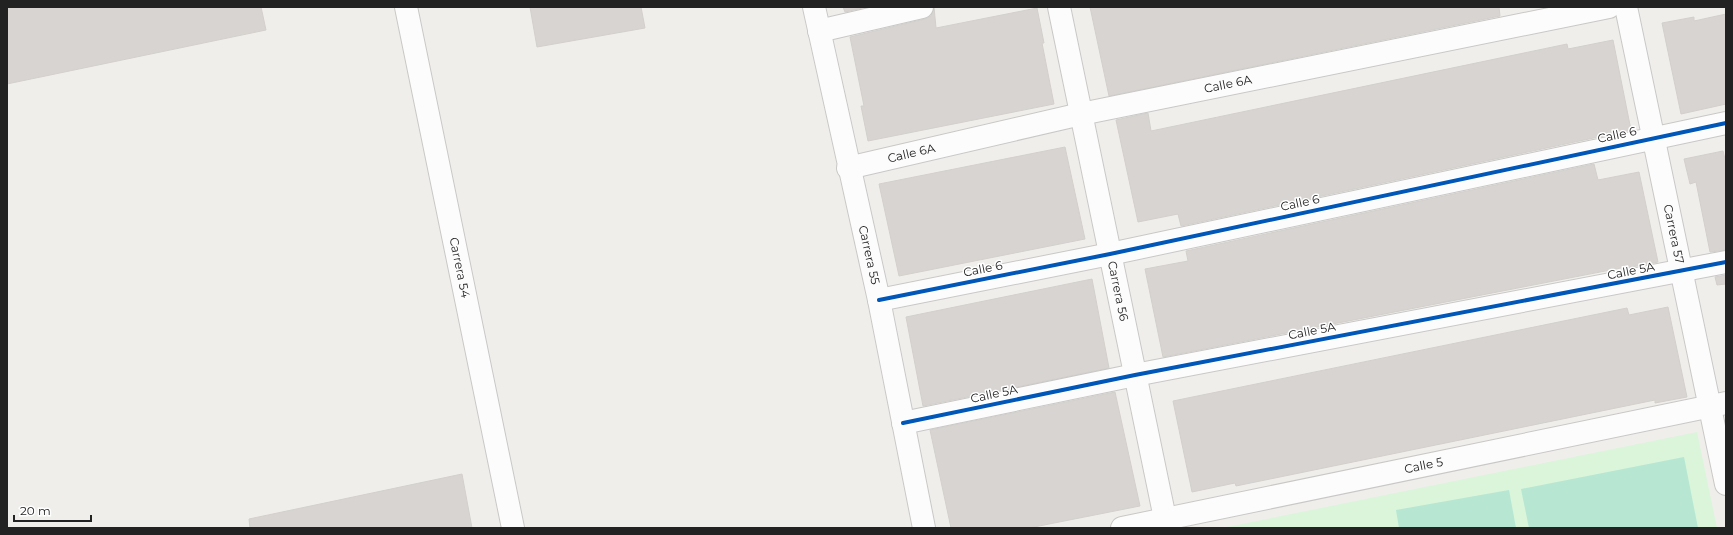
<svg xmlns="http://www.w3.org/2000/svg" width="1733" height="535" font-family="Montserrat,sans-serif">
  <style>
    .park { fill: #daf5da }
    .pitch { fill: #b7e6d2 }
    .building { fill: #d7d4d2; stroke: #d3d0cc }
    .lines { fill: none; stroke-linecap: round; stroke-linejoin: round }
    .minor-casing { stroke: #c9c8c7; stroke-width: 24 }
    .minor { stroke: #fdfcfc; stroke-width: 22 }
    .cycleway-casing { stroke: #fff; stroke-width: 6 }
    .cycleway { stroke: #0057b8; stroke-width: 4 }
    .labels { text-anchor: middle; stroke-width: 3; stroke-linejoin: round; paint-order: stroke }
    .street-label { font-size: 12px; fill: #222; stroke: #fff }
  </style>
  <rect width="100%" height="100%" fill="#f0eeeb"/>
  <path class="park" d="M 1697,432 L 1717,528 L 1222,528 Z"/>
  <g class="pitch">
    <path d="M 1684,457 L 1698,528 L 1529,528 L 1521,489 Z"/>
    <path d="M 1509,490 L 1516,528 L 1399,528 L 1396,510 Z"/>
  </g>
  <g class="building">
    <path d="M 7,7 L 261,7 L 266,30 L 7,84 Z"/>
    <path d="M 530,7 L 641,7 L 645,28 L 537,47 Z"/>
    <path d="M 843,7 L 867,7 L 845,12 Z"/>
    <path d="M 934,7 L 936,28 L 1037,8 L 1044,43 L 1042,43 L 1054,104 L 868,141 L 861,106 L 864,106 L 850,37 L 925,19 L 931,16 Z"/>
    <path d="M 1090,7 L 1499,7 L 1500,16 L 1109,96 Z"/>
    <path d="M 1726,14 L 1726,104 L 1681,114 L 1662,23 L 1694,17 L 1694,21 Z"/>
    <path d="M 1613,40 L 1631,130 L 1181,226 L 1178,214 L 1138,222 L 1116,120 L 1148,113 L 1151,131 L 1567,44 L 1568,49 Z"/>
    <path d="M 1065,147 L 1085,239 L 899,276 L 879,184 Z"/>
    <path d="M 1723,151 L 1726,163 L 1726,250 L 1710,252 L 1696,182 L 1690,184 L 1684,159 Z"/>
    <path d="M 1594,164 L 1598,180 L 1639,172 L 1658,262 L 1626,268 L 1626,267 L 1163,357 L 1145,269 L 1188,261 L 1186,251 Z"/>
    <path d="M 1726,275 L 1726,284 L 1717,285 L 1715,277 Z"/>
    <path d="M 1092,279 L 1109,368 L 923,406 L 906,317 Z"/>
    <path d="M 1668,307 L 1687,397 L 1655,403 L 1655,400 L 1236,486 L 1235,483 L 1192,492 L 1173,401 L 1627,308 L 1629,315 Z"/>
    <path d="M 1115,392 L 1140,506 L 1029,528 L 951,528 L 930,430 Z"/>
    <path d="M 462,474 L 472,528 L 250,528 L 249,519 Z"/>
  </g>
  <g class="lines">
    <defs>
      <g id="minor">
        <path id="s1" d="M 406,7 L 513,528"/>
        <path id="s2" d="M 814,7 L 879,300 L 924,528"/>
        <path id="s3" d="M 1059,7 L 1167,528"/>
        <path id="s4" d="M 1626,7 L 1726,484"/>
        <path d="M 819,31 L 922,7"/>
        <path id="s5" d="M 848,168 L 1081,114 L 1609,7"/>
        <path d="M 879,300 L 1110,254 L 1726,123"/>
        <path d="M 903,423 L 1135,375 L 1726,262"/>
        <path id="s6" d="M 1122,528 L 1726,403"/>
      </g>
    </defs>
    <use href="#minor" class="minor-casing"/>
    <use href="#minor" class="minor"/>
    <defs>
      <g id="cycleway">
        <path d="M 879,300 L 1110,254 L 1726,123"/>
        <path d="M 903,423 L 1135,375 L 1726,262"/>
      </g>
    </defs>
    <use href="#cycleway" class="cycleway-casing"/>
    <use href="#cycleway" class="cycleway"/>
  </g>
  <g class="labels">
    <g class="street-label">
      <text dy="4" stroke="none"><textPath href="#s5" startOffset="389">Calle 6A</textPath></text>
      <text transform="translate(1617 135) rotate(-12)" y="4">Calle 6</text>
      <text dy="4" stroke="none"><textPath href="#s5" startOffset="65">Calle 6A</textPath></text>
      <text transform="translate(1300 203) rotate(-12)" y="4">Calle 6</text>
      <text dy="4" stroke="none"><textPath href="#s4" startOffset="232">Carrera 57</textPath></text>
      <text dy="4" stroke="none"><textPath href="#s2" startOffset="254">Carrera 55</textPath></text>
      <text dy="4" stroke="none"><textPath href="#s1" startOffset="266">Carrera 54</textPath></text>
      <text transform="translate(983 269) rotate(-11)" y="4">Calle 6</text>
      <text transform="translate(1631 271) rotate(-11)" y="4">Calle 5A</text>
      <text dy="4" stroke="none"><textPath href="#s3" startOffset="290">Carrera 56</textPath></text>
      <text transform="translate(1312 331) rotate(-11)" y="4">Calle 5A</text>
      <text transform="translate(994 394) rotate(-12)" y="4">Calle 5A</text>
      <text dy="4" stroke="none"><textPath href="#s6" startOffset="308">Calle 5</textPath></text>
    </g>
  </g>
  <rect width="1733" height="535" fill="none" stroke="#222222" stroke-width="16"/>
  <path d="M14 515v6h77v-6" fill="none" stroke="#222222" stroke-width="2"/>
  <text x="20" y="515" font-size="12" fill="#222222" stroke="#ffffff" stroke-width="3" paint-order="stroke">20 m</text>
</svg>
